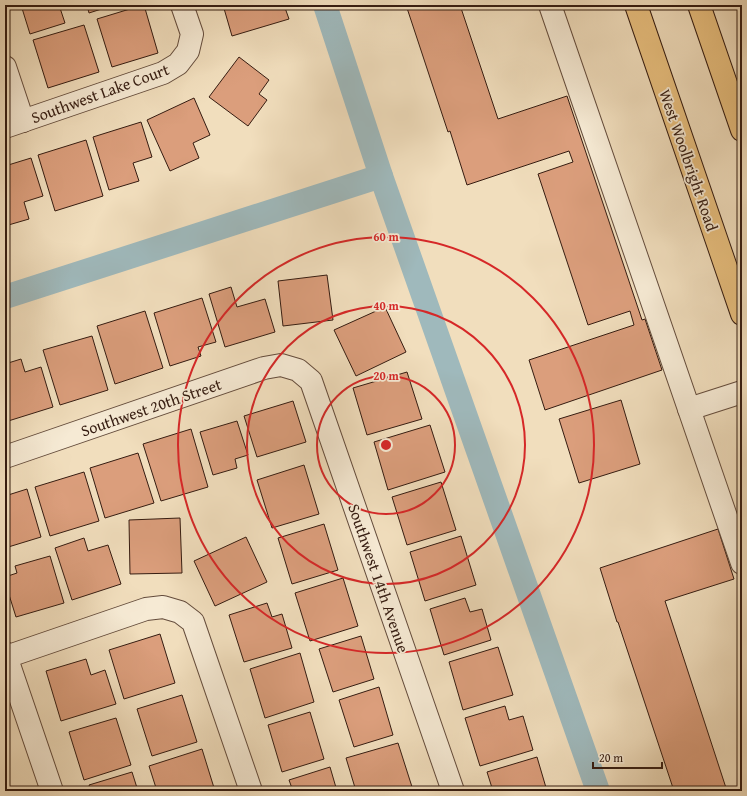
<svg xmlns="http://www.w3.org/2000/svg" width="747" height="796" font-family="'Gentium Book Plus',serif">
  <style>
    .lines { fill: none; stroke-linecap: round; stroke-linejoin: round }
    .canal { stroke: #9fb9bc; stroke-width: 24 }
    .building { fill: #db9e7c; stroke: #351c11 }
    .minor-casing { stroke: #644c3c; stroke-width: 24 }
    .major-casing { stroke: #351c11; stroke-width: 24 }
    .minor { stroke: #f6ead4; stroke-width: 22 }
    .major { stroke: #e8bf7e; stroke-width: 22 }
    .ring { fill: none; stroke: #d62828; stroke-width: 2 }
    .labels { text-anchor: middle; stroke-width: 3.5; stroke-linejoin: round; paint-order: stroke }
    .street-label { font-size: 16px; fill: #351c11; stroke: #f6ead4 }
    .centre { fill: #d62828; stroke: #f6ead4; stroke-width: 2 }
    .ring-label { font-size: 12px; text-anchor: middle; font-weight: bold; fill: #d62828; stroke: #f6ead4; stroke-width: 3.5; stroke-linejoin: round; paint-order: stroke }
  </style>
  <rect width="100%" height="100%" fill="#f1debd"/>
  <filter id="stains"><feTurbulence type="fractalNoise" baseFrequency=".005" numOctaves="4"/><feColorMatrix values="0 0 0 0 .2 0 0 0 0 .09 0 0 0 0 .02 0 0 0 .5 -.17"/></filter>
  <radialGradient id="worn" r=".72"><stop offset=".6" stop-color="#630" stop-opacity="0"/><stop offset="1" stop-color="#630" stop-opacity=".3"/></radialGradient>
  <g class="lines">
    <g class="canal">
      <path d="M 325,5 L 381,176 L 598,791"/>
      <path d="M 5,297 L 381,176"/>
    </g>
  </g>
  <g class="building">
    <path d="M 21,5 L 59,5 L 65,23 L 30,34 Z"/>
    <path d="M 87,5 L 114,5 L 89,13 Z"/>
    <path d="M 143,5 L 144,5 L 158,53 L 112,67 L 97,19 Z"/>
    <path d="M 223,5 L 284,5 L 289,19 L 232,36 Z"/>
    <path d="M 406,5 L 460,5 L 498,119 L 567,96 L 642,320 L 645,319 L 662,370 L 545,410 L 529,360 L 634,325 L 630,311 L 588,325 L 538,174 L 573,162 L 569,151 L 467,185 L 450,131 L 448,132 Z"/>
    <path d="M 84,25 L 99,72 L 48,88 L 33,40 Z"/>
    <path d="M 239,57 L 269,80 L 259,94 L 267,100 L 248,126 L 209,97 Z"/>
    <path d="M 194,98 L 210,135 L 193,143 L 199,158 L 170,171 L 147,120 Z"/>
    <path d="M 141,122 L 152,157 L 133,163 L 139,181 L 109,190 L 93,137 Z"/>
    <path d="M 86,140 L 103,196 L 55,211 L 38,155 Z"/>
    <path d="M 31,158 L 43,196 L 24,202 L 29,219 L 5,226 L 5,166 Z"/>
    <path d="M 327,275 L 333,320 L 283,326 L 278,281 Z"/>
    <path d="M 231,287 L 237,307 L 265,299 L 275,332 L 225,347 L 209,294 Z"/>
    <path d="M 202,298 L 216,342 L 198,347 L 201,356 L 170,366 L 154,313 Z"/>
    <path d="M 385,307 L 406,352 L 356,376 L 334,330 Z"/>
    <path d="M 145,311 L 163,368 L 115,384 L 97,326 Z"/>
    <path d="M 92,336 L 108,390 L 60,405 L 43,350 Z"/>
    <path d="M 21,359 L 25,372 L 41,367 L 53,407 L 5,422 L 5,364 Z"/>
    <path d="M 407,372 L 422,419 L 367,435 L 353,388 Z"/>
    <path d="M 621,400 L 640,464 L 579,483 L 559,419 Z"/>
    <path d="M 293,401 L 306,442 L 257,457 L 244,416 Z"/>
    <path d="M 237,421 L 248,455 L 235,459 L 237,468 L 213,475 L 200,432 Z"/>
    <path d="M 430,425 L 445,472 L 388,490 L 374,442 Z"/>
    <path d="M 191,429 L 208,487 L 161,501 L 143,444 Z"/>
    <path d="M 138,453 L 154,503 L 105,518 L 90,468 Z"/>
    <path d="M 304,465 L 319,514 L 272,528 L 257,480 Z"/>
    <path d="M 84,472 L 99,521 L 50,536 L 35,487 Z"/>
    <path d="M 441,482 L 456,530 L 407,545 L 392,497 Z"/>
    <path d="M 27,489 L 41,537 L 5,548 L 5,496 Z"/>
    <path d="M 180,518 L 182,573 L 130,574 L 129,520 Z"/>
    <path d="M 324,524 L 338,570 L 292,584 L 278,538 Z"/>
    <path d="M 718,529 L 734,579 L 665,601 L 727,791 L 674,791 L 618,622 L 617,622 L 600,568 Z"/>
    <path d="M 461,536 L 476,585 L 425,601 L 410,552 Z"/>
    <path d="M 246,537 L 267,582 L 215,606 L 194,561 Z"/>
    <path d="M 84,538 L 88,551 L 108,545 L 121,584 L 72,600 L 55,548 Z"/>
    <path d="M 50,556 L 64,603 L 16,617 L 5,582 L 5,577 L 17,573 L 15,566 Z"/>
    <path d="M 343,578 L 358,626 L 310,641 L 295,593 Z"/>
    <path d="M 465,598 L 470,612 L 482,609 L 491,640 L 444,655 L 430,609 Z"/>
    <path d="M 267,603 L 272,617 L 282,614 L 292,648 L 244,662 L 229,615 Z"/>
    <path d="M 160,634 L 175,683 L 124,699 L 109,650 Z"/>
    <path d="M 361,636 L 374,679 L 333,692 L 319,649 Z"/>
    <path d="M 498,647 L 513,695 L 463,710 L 449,662 Z"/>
    <path d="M 300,653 L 314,702 L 265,718 L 250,669 Z"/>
    <path d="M 86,659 L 91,675 L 105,670 L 116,704 L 61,721 L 46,671 Z"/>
    <path d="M 379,687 L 393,735 L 354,747 L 339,700 Z"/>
    <path d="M 182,695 L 197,742 L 152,756 L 137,709 Z"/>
    <path d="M 505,706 L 509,720 L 523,716 L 533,750 L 480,766 L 465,718 Z"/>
    <path d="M 310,712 L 324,759 L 282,772 L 268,725 Z"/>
    <path d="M 116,718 L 131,765 L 84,780 L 69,732 Z"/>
    <path d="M 398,743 L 413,790 L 356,791 L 346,758 Z"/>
    <path d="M 202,749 L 215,791 L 157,791 L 149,766 Z"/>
    <path d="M 537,757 L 547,791 L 493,791 L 487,772 Z"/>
    <path d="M 330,767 L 337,791 L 293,791 L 289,780 Z"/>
    <path d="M 132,772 L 138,791 L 91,791 L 89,785 Z"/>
  </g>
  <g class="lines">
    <defs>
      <g id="minor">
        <path d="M 550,5 L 742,563"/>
        <path d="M 5,67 L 23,121"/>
        <path d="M 5,127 L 163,73 L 178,64 L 188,51 L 192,34 L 182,5"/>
        <path d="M 689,409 L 742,392"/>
        <path d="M 5,457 L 264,368 L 281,365 L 298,370 L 311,381 L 453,791"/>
        <path d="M 5,653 L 52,791"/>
        <path d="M 6,657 L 146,609 L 163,607 L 180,612 L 193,622 L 251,791"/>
      </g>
      <g id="major">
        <path d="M 636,5 L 742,314"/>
        <path d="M 699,5 L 742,130"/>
      </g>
    </defs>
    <use href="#minor" class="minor-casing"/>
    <use href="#major" class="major-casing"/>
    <use href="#minor" class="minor"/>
    <use href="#major" class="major"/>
  </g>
  <g class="ring">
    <circle cx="386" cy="445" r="69"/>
    <circle cx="386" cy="445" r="139"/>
    <circle cx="386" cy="445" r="208"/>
  </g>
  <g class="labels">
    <g class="street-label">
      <text transform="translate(100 93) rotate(-20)" y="6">Southwest Lake Court</text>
      <text transform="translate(689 160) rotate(71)" y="6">West Woolbright Road</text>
      <text transform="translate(151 407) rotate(-19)" y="6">Southwest 20th Street</text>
      <text transform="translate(379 578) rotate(71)" y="6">Southwest 14th Avenue</text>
    </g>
  </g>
  <circle cx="386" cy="445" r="6" class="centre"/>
  <g class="ring-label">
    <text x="386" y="241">60 m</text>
    <text x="386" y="310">40 m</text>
    <text x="386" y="380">20 m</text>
  </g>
  <rect width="747" height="796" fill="none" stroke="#f1debd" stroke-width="20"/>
  <rect x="6" y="6" width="735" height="784" fill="none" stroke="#351c11" stroke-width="2"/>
  <rect x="10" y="10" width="727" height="776" fill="none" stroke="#351c11"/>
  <path d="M593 762v6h69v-6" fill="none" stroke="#351c11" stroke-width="2"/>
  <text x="599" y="762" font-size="12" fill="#351c11" stroke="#f6ead4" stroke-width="3" paint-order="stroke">20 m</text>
  <rect width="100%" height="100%" filter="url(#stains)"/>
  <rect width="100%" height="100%" fill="url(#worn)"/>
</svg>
